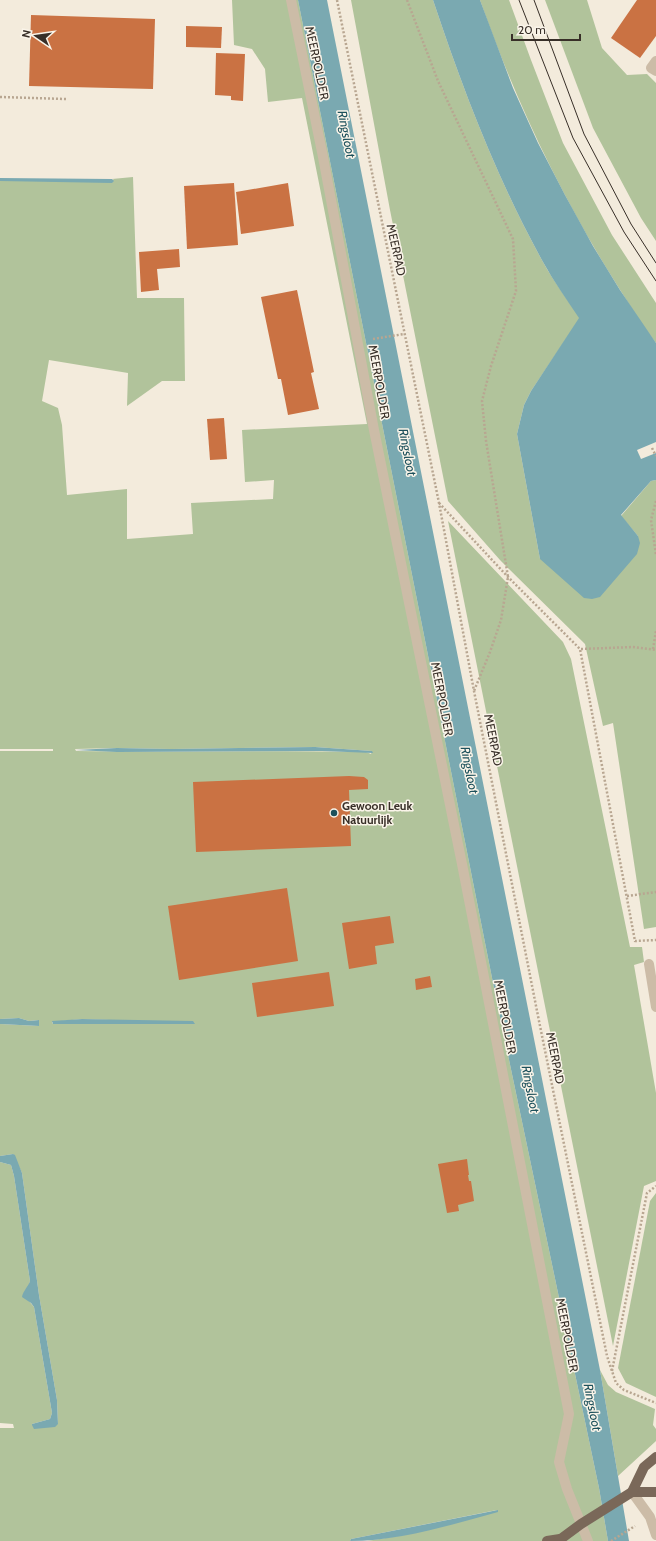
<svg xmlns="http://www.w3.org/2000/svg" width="656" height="1541" font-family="Cabin,sans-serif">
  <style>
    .green { fill: #b1c39b; fill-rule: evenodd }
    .water { fill: #7aa9b1 }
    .pier { fill: #f3ebdc }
    .building { fill: #ca7243 }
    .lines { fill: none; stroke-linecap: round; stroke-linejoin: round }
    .path { stroke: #b8a691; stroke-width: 2.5; stroke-dasharray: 2 2; stroke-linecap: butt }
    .minor { stroke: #ccbca7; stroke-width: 10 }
    .primary { stroke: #7a6859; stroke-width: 10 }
    .tram { stroke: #382f28; stroke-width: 1 }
    .poi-dot { fill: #1c505b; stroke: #faf4e9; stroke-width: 1.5 }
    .labels { text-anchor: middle; stroke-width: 3; stroke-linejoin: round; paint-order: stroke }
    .street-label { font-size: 12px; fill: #382f28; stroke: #faf4e9 }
    .poi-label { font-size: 12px; font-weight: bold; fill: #382f28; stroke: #faf4e9; text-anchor: start }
    .water-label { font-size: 13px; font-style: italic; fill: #1c505b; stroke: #faf4e9 }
  </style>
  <rect width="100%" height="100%" fill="#f3ebdc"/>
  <g class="green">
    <path d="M 232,0 L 298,0 L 495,993 L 599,1488 L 608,1541 L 367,1541 L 404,1535 L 498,1510 L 497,1510 L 351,1539 L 350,1541 L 0,1541 L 0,1428 L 14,1428 L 13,1424 L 0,1423 L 0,1162 L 11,1165 L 14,1176 L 30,1281 L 28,1288 L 23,1294 L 34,1307 L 52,1413 L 50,1419 L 32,1424 L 58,1424 L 57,1400 L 39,1295 L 22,1173 L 13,1154 L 0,1156 L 0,1024 L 39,1026 L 38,1020 L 29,1021 L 19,1018 L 0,1019 L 0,751 L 53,751 L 53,749 L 0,749 L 0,181 L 114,180 L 112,179 L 133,177 L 137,298 L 184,298 L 185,381 L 162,381 L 127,406 L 128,373 L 49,360 L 42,401 L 58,408 L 62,425 L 67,495 L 127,489 L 127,539 L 193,534 L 191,503 L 273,499 L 274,480 L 245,482 L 242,430 L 367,424 L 302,98 L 268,102 L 265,69 L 252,49 L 234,45 ZM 315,747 L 372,751 L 371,754 L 366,752 C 269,750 172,753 76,751 L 75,749 L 117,748 L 171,749 ZM 82,1019 L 195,1023 L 53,1024 L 52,1022 Z"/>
    <path d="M 351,0 L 433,0 C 463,90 497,179 543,262 C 554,282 568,300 580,318 L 531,391 L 524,405 L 517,434 L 540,559 L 638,536 L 621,516 L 651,481 L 656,480 L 656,927 L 644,929 L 613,723 L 603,726 L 585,644 L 500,560 L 448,501 L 390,210 Z"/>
    <path d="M 480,0 L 509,0 L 531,60 L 563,143 L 612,235 L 656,303 L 656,343 C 638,320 623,294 607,269 C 555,184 513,94 480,0 Z"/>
    <path d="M 545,0 L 587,0 L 602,48 L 627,75 L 647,74 L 656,83 L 656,241 L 641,218 L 593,128 Z"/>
    <path d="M 448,521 L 563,642 L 571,659 L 630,947 L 642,947 L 644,962 L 634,965 L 656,1093 L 656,1181 L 644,1186 L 613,1346 Z"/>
    <path d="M 656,1193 L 656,1397 L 626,1383 L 618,1368 L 650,1201 Z"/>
    <path d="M 600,1370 L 608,1385 L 616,1392 L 655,1409 L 653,1425 L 656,1429 L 656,1441 L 618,1476 Z"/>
  </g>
  <g class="water">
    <path d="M 298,0 L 327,0 L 600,1370 L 629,1541 L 608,1541 L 599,1488 L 495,993 Z"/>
    <path d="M 433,0 L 480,0 L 513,88 L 538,143 L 565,195 L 593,246 L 620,290 L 656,343 L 656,480 L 651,481 L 621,515 L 638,536 L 640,543 L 637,554 L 600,597 L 592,599 L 584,598 L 540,559 L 517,434 L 524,405 L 531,391 L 579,318 C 567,300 554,282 543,262 C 497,179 463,90 433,0 Z"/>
    <path d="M 0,178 L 112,179 L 114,181 L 112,183 L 0,181 Z"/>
    <path d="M 315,747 L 372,751 L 373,753 L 322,751 L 117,752 L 75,750 L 117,748 L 171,749 Z"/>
    <path d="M 19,1018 L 29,1021 L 39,1020 L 39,1026 L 0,1024 L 0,1019 Z"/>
    <path d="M 82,1019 L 193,1021 L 195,1024 L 53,1024 L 52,1021 Z"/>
    <path d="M 13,1154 L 15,1155 L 22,1173 L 39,1295 L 57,1400 L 58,1424 L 55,1427 L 34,1429 L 32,1425 L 32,1424 L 50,1419 L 52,1413 L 34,1307 L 31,1303 L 22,1297 C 23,1291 28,1287 30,1281 L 14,1176 L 11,1165 L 0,1162 L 0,1156 Z"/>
    <path d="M 498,1510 L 498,1512 C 451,1525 399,1541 350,1541 L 351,1539 Z"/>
  </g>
  <path class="pier" d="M 656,442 L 656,453 L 641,459 L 637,450 Z"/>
  <g class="building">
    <path d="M 637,0 L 656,0 L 656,36 L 640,58 L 611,38 Z"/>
    <path d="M 31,15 L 155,19 L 153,89 L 29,86 Z"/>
    <path d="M 186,26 L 222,27 L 221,48 L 186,47 Z"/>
    <path d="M 216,53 L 245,54 L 243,101 L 231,100 L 231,96 L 215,95 Z"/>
    <path d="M 234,183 L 238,245 L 187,249 L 184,186 Z"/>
    <path d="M 288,183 L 294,226 L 241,234 L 236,192 Z"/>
    <path d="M 179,249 L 180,267 L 157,269 L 159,290 L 141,292 L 139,252 Z"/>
    <path d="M 297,290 L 314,372 L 311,373 L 319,409 L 288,415 L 281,379 L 278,379 L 261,297 Z"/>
    <path d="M 224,418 L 227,459 L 210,460 L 207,419 Z"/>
    <path d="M 349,776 L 364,777 L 368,780 L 368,789 L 349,790 L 351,846 L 196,852 L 193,782 Z"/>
    <path d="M 287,888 L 298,961 L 179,980 L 168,906 Z"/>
    <path d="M 390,916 L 394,943 L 375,946 L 377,964 L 349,969 L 342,923 Z"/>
    <path d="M 329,972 L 334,1006 L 257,1017 L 252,983 Z"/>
    <path d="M 430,976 L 432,987 L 416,990 L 415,979 Z"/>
    <path d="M 467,1159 L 469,1175 L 468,1175 L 469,1181 L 471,1181 L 474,1201 L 458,1205 L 459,1211 L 447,1213 L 438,1164 Z"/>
  </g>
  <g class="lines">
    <g class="path">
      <path d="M 337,0 L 439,503 L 474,691 L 538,1016 L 607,1356 L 616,1383 L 624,1390 L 656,1403"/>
      <path d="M 407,0 L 438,81 L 513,239 L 516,291 L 491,366 L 482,401 L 486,441 L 508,577 L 501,620 L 490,652 L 474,691"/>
      <path d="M 0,97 L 66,99"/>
      <path d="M 373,339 L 404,334"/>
      <path d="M 652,448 L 656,456"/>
      <path d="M 656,501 L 651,520 L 656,555"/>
      <path d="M 439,503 L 508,577 L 580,649 L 635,941 L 656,940"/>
      <path d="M 581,649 L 633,647 L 656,650"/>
      <path d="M 653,649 L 656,631"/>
      <path d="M 627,896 L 656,892"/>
      <path d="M 612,1371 L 647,1193 L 656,1186"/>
      <path d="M 611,1541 L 635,1526"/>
    </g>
    <g class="minor">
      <path d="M 291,0 L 323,157 L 374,430 L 462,864 L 569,1414 L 559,1462 L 567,1489 L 588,1541"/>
      <path d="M 656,61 L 651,68 L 656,71"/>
      <path d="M 649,964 L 656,1007"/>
      <path d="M 632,1492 L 650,1517 L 656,1535"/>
    </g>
    <g class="primary">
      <path d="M 632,1492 L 656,1492"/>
      <path d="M 547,1541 L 560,1539"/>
      <path d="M 558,1541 L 581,1524 L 632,1492 L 644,1467 L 656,1457"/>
    </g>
    <g class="tram">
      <path d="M 519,0 L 573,138 L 624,232 L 656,281"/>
      <path d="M 534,0 L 584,134 L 631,224 L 656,263"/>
    </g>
  </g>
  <circle class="poi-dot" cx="334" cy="813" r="4"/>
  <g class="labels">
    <g class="street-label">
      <text transform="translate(317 63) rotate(78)" y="4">MEERPOLDER</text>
      <text transform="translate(396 250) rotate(78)" y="4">MEERPAD</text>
      <text transform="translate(379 382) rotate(80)" y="4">MEERPOLDER</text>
      <text transform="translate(442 699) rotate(79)" y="4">MEERPOLDER</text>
      <text transform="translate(493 740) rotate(79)" y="4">MEERPAD</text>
      <text transform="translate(505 1017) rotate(79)" y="4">MEERPOLDER</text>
      <text transform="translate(555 1058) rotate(79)" y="4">MEERPAD</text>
      <text transform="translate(567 1335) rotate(79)" y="4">MEERPOLDER</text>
    </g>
    <g class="poi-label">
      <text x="342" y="810">Gewoon Leuk<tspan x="342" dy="14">Natuurlijk</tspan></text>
    </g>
    <g class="water-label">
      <text transform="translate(347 134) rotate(79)" y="5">Ringsloot</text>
      <text transform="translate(408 452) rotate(79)" y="5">Ringsloot</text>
      <text transform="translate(470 770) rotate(79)" y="5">Ringsloot</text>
      <text transform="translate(531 1089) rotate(79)" y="5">Ringsloot</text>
      <text transform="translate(593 1407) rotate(79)" y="5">Ringsloot</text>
    </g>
  </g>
  <g transform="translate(36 36) rotate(283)" stroke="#faf4e9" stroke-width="3" paint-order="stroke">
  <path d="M0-3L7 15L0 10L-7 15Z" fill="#382f28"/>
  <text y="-6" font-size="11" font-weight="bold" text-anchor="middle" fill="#382f28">N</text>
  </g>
  <path d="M512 34v6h68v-6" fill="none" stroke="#382f28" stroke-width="2"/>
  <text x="518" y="34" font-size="12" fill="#382f28" stroke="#faf4e9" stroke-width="3" paint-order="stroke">20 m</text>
</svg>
